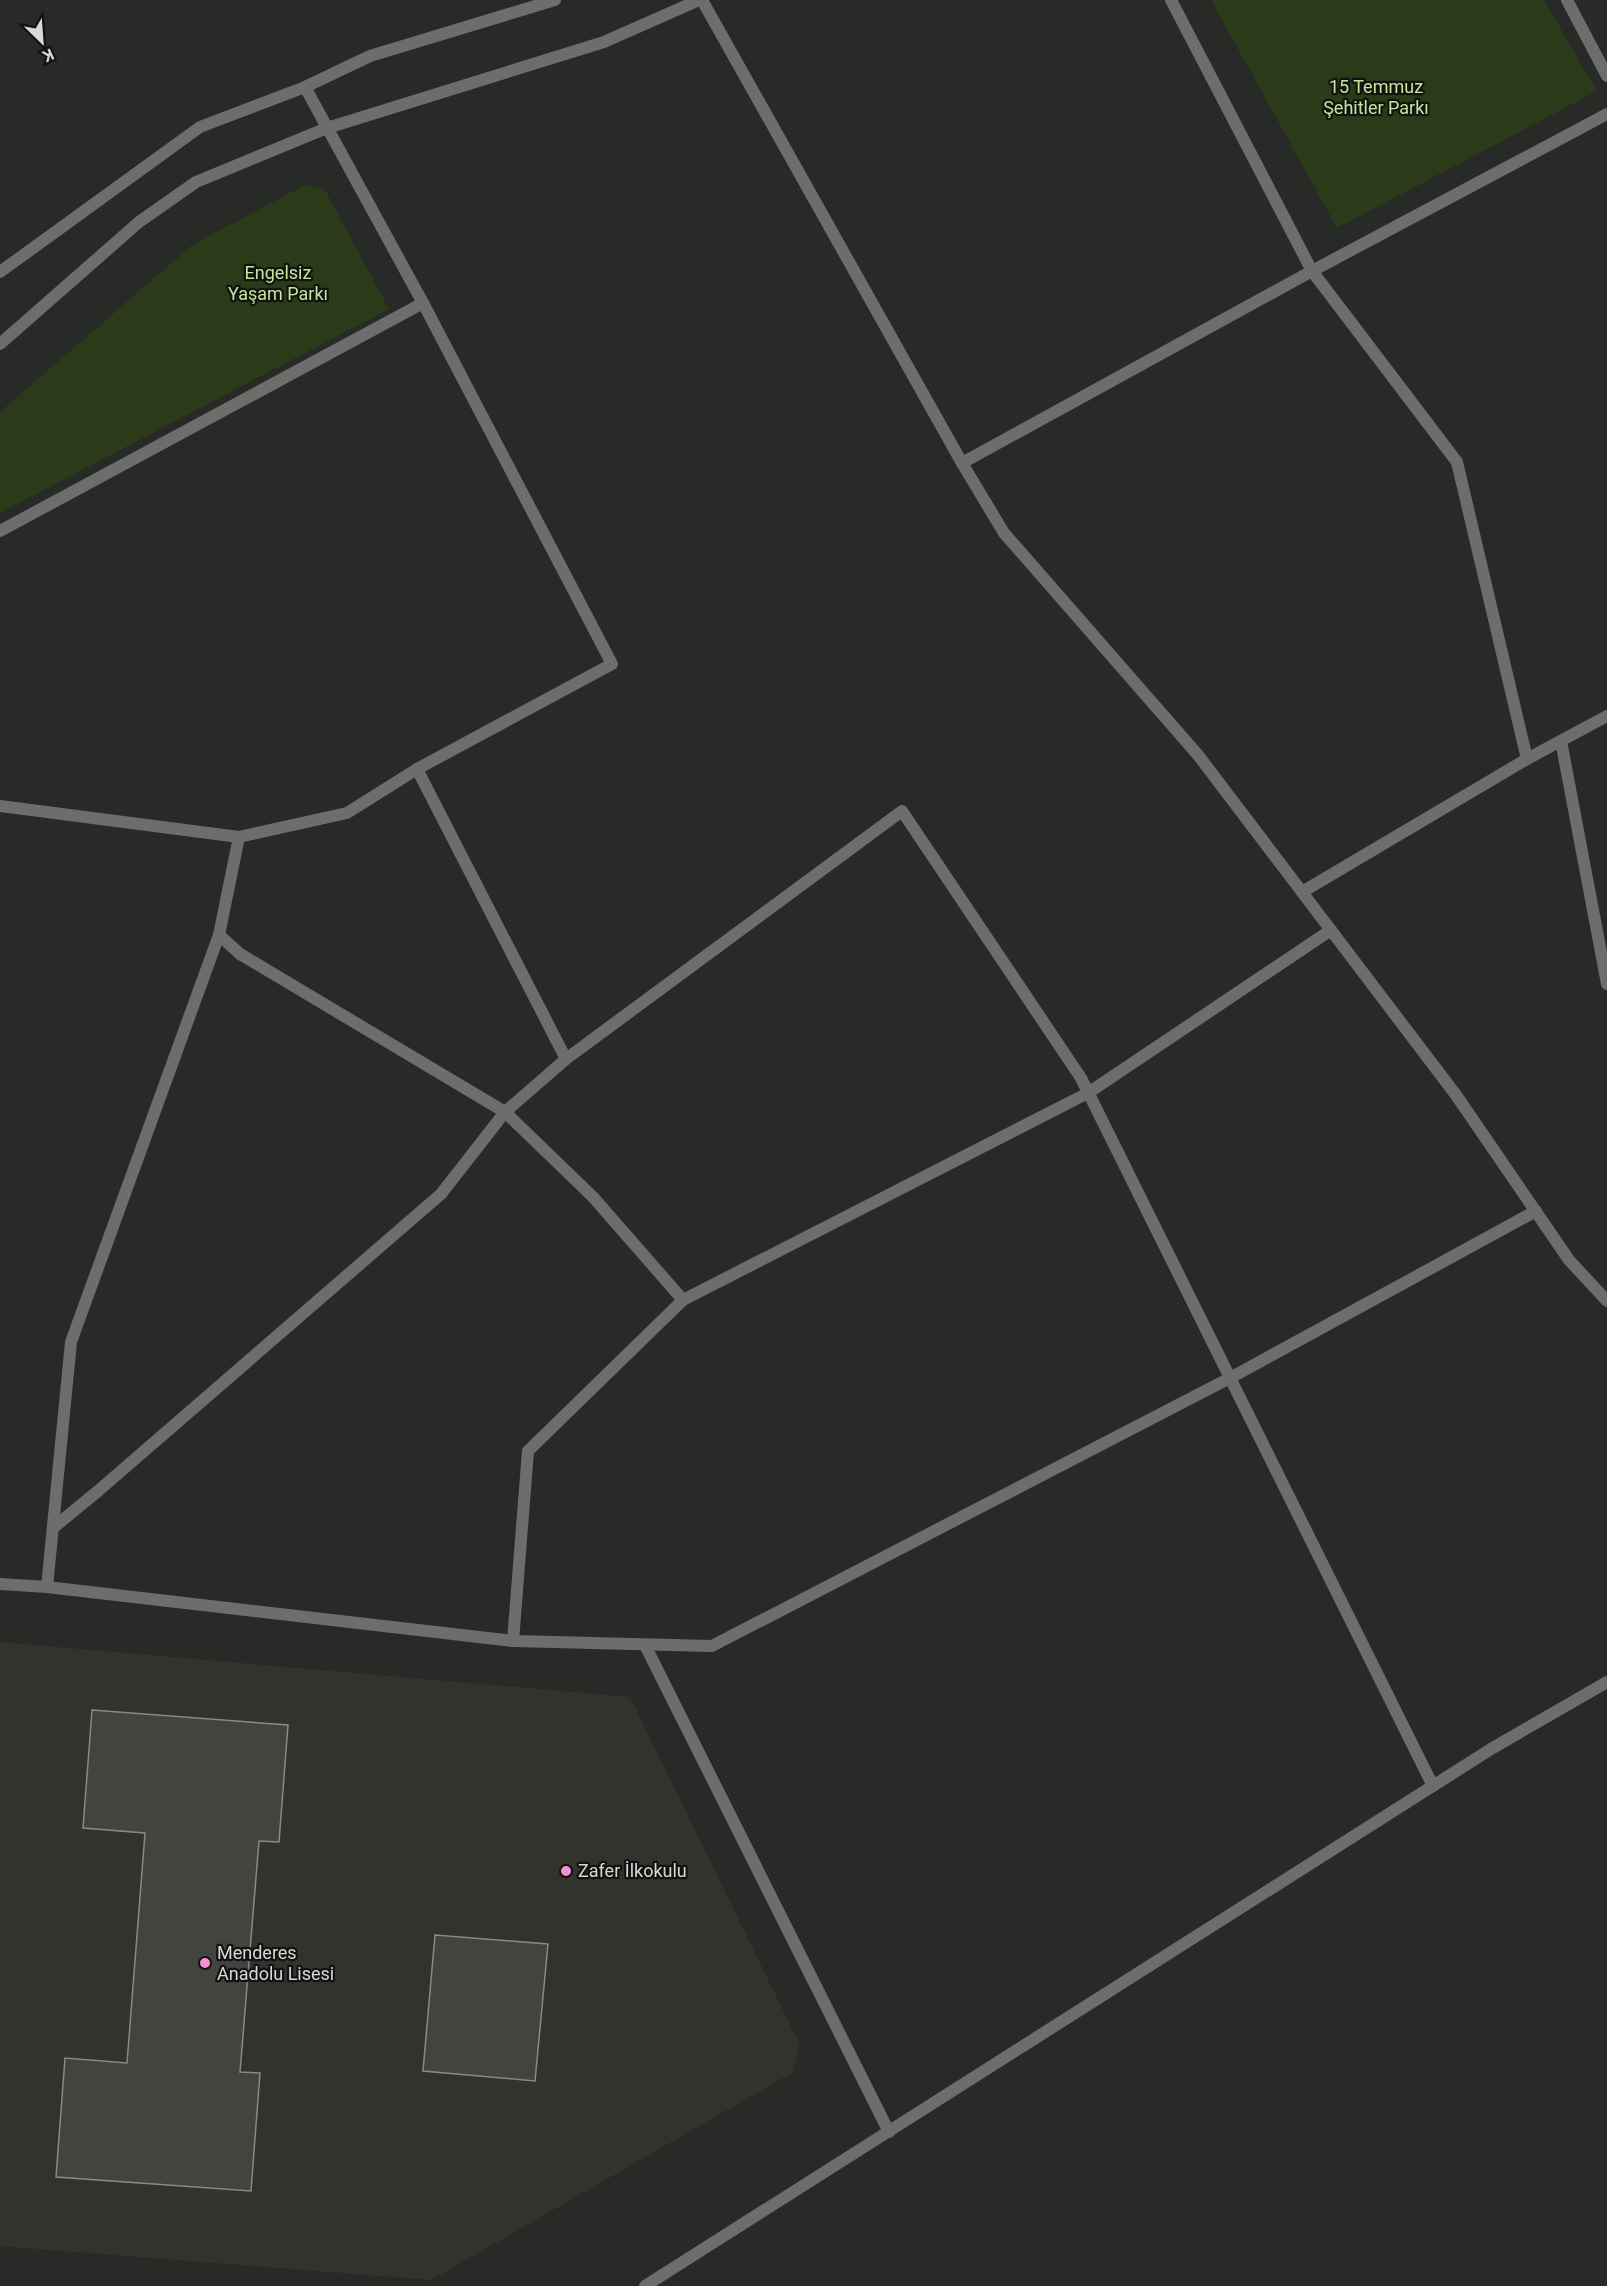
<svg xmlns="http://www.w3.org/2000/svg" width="1607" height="2286" font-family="Roboto,sans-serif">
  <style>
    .built { fill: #30342c }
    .green { fill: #2b3a19 }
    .building { fill: #424440; stroke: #888a86; stroke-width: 1.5 }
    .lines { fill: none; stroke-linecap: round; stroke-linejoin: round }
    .service { stroke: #6d6e6c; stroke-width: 12 }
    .minor { stroke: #6d6e6c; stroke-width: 12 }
    .tertiary { stroke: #6d6e6c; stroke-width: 12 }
    .poi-dot { fill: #f391d5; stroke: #111211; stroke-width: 2 }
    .labels { text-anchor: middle; stroke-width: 4.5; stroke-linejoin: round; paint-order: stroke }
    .park-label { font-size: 18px; fill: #c2e69a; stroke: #111211 }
    .poi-label { font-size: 18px; fill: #d8d9d7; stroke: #111211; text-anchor: start }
  </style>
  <rect width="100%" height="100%" fill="#282a27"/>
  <path class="built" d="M 0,1642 L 630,1697 L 800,2045 L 792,2073 L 431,2280 L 0,2246 Z"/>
  <g class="green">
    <path d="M 1211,0 L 1544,0 L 1597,91 L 1337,228 Z"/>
    <path d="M 307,184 L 325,190 L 389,309 L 0,513 L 0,412 L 192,245 Z"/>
  </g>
  <g class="building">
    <path d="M 92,1710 L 288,1725 L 279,1842 L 259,1841 L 240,2072 L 260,2073 L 251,2191 L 56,2177 L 65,2058 L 127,2063 L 145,1833 L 83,1828 Z"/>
    <path d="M 435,1935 L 548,1944 L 535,2081 L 423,2071 Z"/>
  </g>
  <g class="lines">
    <g class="service">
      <path d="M 1561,741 L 1607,984"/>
      <path d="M 1088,1093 L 683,1300 L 528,1451 L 513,1641 L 712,1646 L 1230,1378"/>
      <path d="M 645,1645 L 889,2132"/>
    </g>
    <g class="minor">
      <path d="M 702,0 L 962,463 L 1004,533 L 1198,755 L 1456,1095 L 1569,1260 L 1607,1301"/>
      <path d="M 1171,0 L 1312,271 L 1457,462 L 1527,759"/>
      <path d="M 1567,0 L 1607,76"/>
      <path d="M 305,87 L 423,303 L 612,664 L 417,769 L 347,813 L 239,837 L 219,935 L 240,954 L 505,1112 L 593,1197 L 683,1300"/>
      <path d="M 962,463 L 1312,271 L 1607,114"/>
      <path d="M 0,531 L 423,303"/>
      <path d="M 417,769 L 566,1059"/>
      <path d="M 0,806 L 239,837"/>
      <path d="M 1302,892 L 1527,759 L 1607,716"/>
      <path d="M 219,935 L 71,1342 L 47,1587 L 513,1641"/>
      <path d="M 1088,1093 L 1331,930"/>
      <path d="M 1230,1378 L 1536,1211"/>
      <path d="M 53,1528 L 98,1491 L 441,1194 L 505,1112 L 566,1059 L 902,811 L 1081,1078 L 1433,1786"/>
      <path d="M 0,1584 L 47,1587"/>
      <path d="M 645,2286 L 1491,1749 L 1607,1682"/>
    </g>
    <g class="tertiary">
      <path d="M 0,272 L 200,127 L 305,87 L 370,56 L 555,0"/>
      <path d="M 0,344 L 139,222 L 196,182 L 327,128 L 604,42 L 699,0"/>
    </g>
  </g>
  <g class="poi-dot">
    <circle cx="566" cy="1871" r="6"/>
    <circle cx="205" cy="1963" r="6"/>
  </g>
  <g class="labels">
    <g class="park-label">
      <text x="1376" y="93">15 Temmuz<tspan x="1376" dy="21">Şehitler Parkı</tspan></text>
      <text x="278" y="279">Engelsiz<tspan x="278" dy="21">Yaşam Parkı</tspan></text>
    </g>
    <g class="poi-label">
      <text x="578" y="1877">Zafer İlkokulu</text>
      <text x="217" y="1959">Menderes<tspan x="217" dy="21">Anadolu Lisesi</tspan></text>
    </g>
  </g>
  <g transform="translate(42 42) rotate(155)" stroke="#111211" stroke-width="4.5" paint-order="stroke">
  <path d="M0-4.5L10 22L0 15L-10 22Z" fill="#d8d9d7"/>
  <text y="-9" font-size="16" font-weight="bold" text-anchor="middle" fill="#d8d9d7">K</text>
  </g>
</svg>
